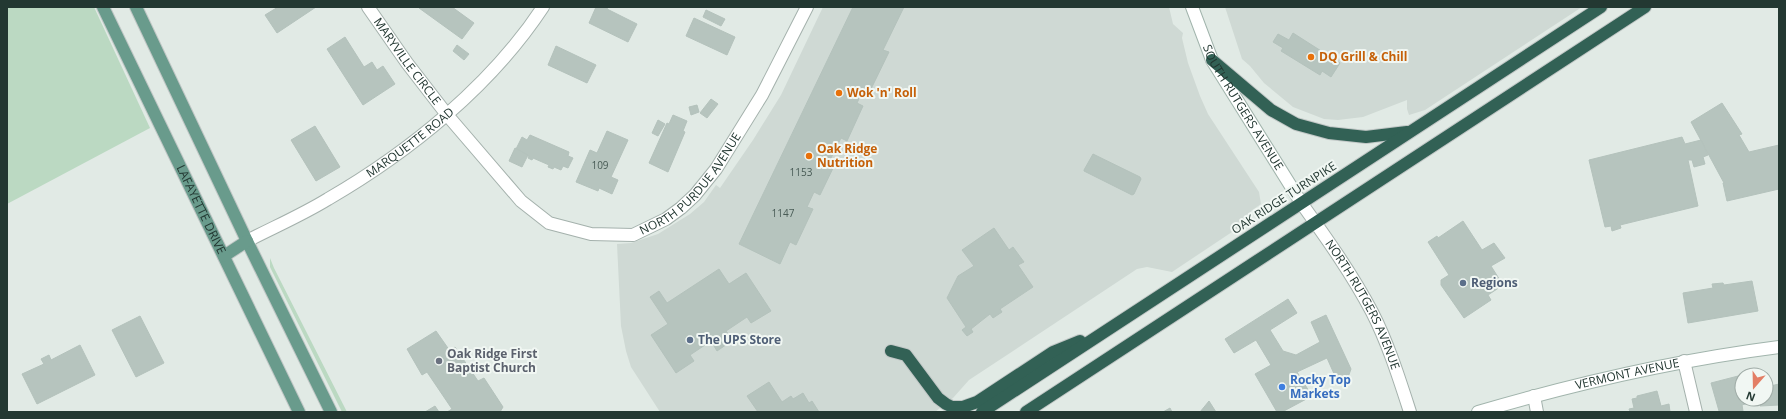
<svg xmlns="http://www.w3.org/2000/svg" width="1786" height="419" font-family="'Open Sans',sans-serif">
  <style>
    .built { fill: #cfd9d4 }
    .green { fill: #bbd9c2 }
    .building { fill: #b6c4be; stroke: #b4c2bc }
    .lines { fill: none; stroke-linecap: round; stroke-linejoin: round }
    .street-casing { stroke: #a4b1ac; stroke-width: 14 }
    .secondary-casing { stroke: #a1b4ac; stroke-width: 14 }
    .primary-casing { stroke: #c1c7c6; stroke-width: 14 }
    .highway-casing { stroke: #c1c7c6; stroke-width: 14 }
    .street { stroke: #fff; stroke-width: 12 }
    .secondary { stroke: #fff; stroke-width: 12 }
    .primary { stroke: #699b8c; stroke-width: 12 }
    .highway { stroke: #326155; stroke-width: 12 }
    .food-dot { fill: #e8710a; stroke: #f1f7f3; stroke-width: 1.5 }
    .service-dot { fill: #5c6f8a; stroke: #f1f7f3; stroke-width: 1.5 }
    .worship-dot { fill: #6b7280; stroke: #f1f7f3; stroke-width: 1.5 }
    .shop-dot { fill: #3f7fe0; stroke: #f1f7f3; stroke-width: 1.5 }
    .labels { text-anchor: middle; stroke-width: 4; stroke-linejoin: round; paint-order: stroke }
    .number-label { font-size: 10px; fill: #485b55 }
    .food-label { font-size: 12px; font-weight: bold; fill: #c56008; stroke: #f1f7f3; text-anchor: start }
    .street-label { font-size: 12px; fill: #233832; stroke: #f1f7f3 }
    .service-label { font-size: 12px; font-weight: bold; fill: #4e5e75; stroke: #f1f7f3; text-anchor: start }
    .worship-label { font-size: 12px; font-weight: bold; fill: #5b616d; stroke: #f1f7f3; text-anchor: start }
    .shop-label { font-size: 12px; font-weight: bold; fill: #366cbe; stroke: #f1f7f3; text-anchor: start }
  </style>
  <rect width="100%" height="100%" fill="#e1eae5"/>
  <g class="built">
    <path d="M 823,7 L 1169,7 L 1173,24 L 1183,33 L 1182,38 L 1188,63 L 1200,96 L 1208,114 L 1259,192 L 1261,204 L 1251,211 L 1245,222 L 1238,228 L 1172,272 L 1147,267 L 1137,269 L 969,380 L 953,398 L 935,412 L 660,412 L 631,367 L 626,351 L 621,326 L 617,244 L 631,243 L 658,234 L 690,214 L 704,202 L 716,185 L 720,188 L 753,140 L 781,95 Z"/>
    <path d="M 1225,7 L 1582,7 L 1425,110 L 1409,115 L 1407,109 L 1407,100 L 1363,117 L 1338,120 L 1324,119 L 1293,107 L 1264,83 L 1250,66 L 1242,59 Z"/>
  </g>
  <g class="green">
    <path d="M 7,7 L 94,7 L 150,128 L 7,204 Z"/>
    <path d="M 270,258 L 274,268 L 347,412 L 342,412 L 270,267 Z"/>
  </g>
  <g class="building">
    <path d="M 278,7 L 316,7 L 277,33 L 265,15 Z"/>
    <path d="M 452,7 L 474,23 L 462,39 L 419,8 Z"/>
    <path d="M 596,7 L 608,7 L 607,9 L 637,24 L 628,42 L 589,23 Z"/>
    <path d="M 853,7 L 904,7 L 883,50 L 889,52 L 870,91 L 864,88 L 857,103 L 863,106 L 847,141 L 841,138 L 830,160 L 836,162 L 820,195 L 814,192 L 807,207 L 813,209 L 796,245 L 790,242 L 780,264 L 739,244 Z"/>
    <path d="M 706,10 L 725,19 L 721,26 L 703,17 Z"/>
    <path d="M 694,18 L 735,37 L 727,55 L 686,36 Z"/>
    <path d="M 1293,33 L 1340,63 L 1331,77 L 1322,71 L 1320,75 L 1281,51 L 1283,48 L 1273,42 L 1278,34 L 1289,40 Z"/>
    <path d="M 345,37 L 364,67 L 372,62 L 377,70 L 383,66 L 395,84 L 363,105 L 327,49 Z"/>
    <path d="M 457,45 L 469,54 L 464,60 L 453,51 Z"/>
    <path d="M 556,46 L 596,65 L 587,83 L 548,65 Z"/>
    <path d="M 711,99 L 718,104 L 707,118 L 700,113 Z"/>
    <path d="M 1722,103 L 1742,134 L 1739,135 L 1749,152 L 1779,145 L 1779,189 L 1727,201 L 1723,183 L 1724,183 L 1691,122 Z"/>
    <path d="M 697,105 L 699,112 L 691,115 L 689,107 Z"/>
    <path d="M 673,115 L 687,121 L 683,131 L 685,132 L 668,172 L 649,163 L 667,123 L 669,124 Z"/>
    <path d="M 658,120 L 665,124 L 658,136 L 652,133 Z"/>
    <path d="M 315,126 L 340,167 L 316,181 L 291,140 Z"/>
    <path d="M 607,131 L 628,140 L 611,177 L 618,180 L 612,194 L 599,188 L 598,191 L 576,182 L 590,150 L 597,153 Z"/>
    <path d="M 530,135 L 569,152 L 568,156 L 573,158 L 568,168 L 563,166 L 561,170 L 554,167 L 553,169 L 548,167 L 549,165 L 533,158 L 532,160 L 528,158 L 529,156 L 516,149 L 522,137 L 527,140 Z"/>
    <path d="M 1682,137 L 1685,144 L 1701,140 L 1708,155 L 1703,157 L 1705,164 L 1694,167 L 1692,160 L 1688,160 L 1698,206 L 1620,225 L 1621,228 L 1612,231 L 1611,226 L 1605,227 L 1589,160 Z"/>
    <path d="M 515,148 L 528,155 L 522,167 L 509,161 Z"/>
    <path d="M 1093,154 L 1140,177 L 1141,179 L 1134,194 L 1132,195 L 1084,171 L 1084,170 Z"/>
    <path d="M 1463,221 L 1482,250 L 1494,243 L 1505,258 L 1491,266 L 1503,285 L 1488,295 L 1491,300 L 1464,318 L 1441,285 L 1441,280 L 1449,275 L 1428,242 L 1437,236 L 1438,238 Z"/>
    <path d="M 994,228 L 1009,250 L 1013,247 L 1024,262 L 1018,265 L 1033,287 L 1000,309 L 1002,312 L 993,318 L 990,314 L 971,329 L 973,332 L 967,336 L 962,330 L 966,327 L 947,298 L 958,276 L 974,266 L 962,250 Z"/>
    <path d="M 719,269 L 729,284 L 746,273 L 771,311 L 751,323 L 747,317 L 726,331 L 733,340 L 717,351 L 711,341 L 690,355 L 694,361 L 676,373 L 651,335 L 668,324 L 650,297 L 659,291 L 667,303 Z"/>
    <path d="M 1752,281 L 1758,311 L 1688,323 L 1683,293 L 1713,288 L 1712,284 L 1723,283 L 1724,285 Z"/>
    <path d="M 1288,299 L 1297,313 L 1270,330 L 1283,351 L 1296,355 L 1320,342 L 1311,322 L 1326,315 L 1351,369 L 1346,383 L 1339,385 L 1327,358 L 1297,372 L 1312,396 L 1282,412 L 1277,412 L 1255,374 L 1271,365 L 1256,340 L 1234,353 L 1225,339 Z"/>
    <path d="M 140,316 L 164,363 L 136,377 L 112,330 Z"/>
    <path d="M 436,331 L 450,351 L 455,347 L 478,381 L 484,378 L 503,407 L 500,412 L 447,412 L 452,409 L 427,372 L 422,375 L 407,349 Z"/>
    <path d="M 80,345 L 95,375 L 37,404 L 22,374 L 44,364 L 41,359 L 49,355 L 51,360 Z"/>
    <path d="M 1742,375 L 1742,399 L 1750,399 L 1751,402 L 1742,405 L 1743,411 L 1719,411 L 1711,383 Z"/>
    <path d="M 769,382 L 782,402 L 791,396 L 793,399 L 803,393 L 809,403 L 812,401 L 819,412 L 758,412 L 747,396 Z"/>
    <path d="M 1779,384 L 1779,405 L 1760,406 L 1759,399 L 1766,399 L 1766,387 Z"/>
    <path d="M 1657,391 L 1661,406 L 1669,404 L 1670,412 L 1630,412 L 1629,409 L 1634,408 L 1632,399 L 1637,398 L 1637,396 Z"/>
    <path d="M 1209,401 L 1216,412 L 1200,412 Z"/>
    <path d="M 435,406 L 439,412 L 425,412 Z"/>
    <path d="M 1170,408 L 1172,412 L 1186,412 L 1163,412 Z"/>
  </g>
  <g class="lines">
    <defs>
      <g id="street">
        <path id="s1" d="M 368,7 L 407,63 L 448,116 L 521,201 L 549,223 L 591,234 L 633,235 L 666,219 L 681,208 L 695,195 L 716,169 L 762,95 L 807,7"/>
        <path id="s2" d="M 1302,204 C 1327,239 1352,274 1372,312 C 1388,343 1399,378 1410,412"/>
        <path id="s3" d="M 247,241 C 274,227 302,215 328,199 C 409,152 491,86 543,7"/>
        <path d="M 1684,361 L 1696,412"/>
        <path d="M 1534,396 L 1537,412"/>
      </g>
      <g id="secondary">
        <path id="s4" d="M 1192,7 L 1212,60 L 1302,204"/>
        <path id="s5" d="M 1478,412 C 1577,383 1677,360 1779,347"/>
      </g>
      <g id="primary">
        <path id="s6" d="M 103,7 L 299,412"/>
        <path d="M 136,7 L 247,241 L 331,412"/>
        <path d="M 224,256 L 247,241"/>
      </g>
      <g id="highway">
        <path d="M 1212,60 L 1271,110 L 1296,124 L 1329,133 L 1366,137 L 1407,132"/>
        <path d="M 891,351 L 906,355 L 938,398 L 946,404 L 952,407 L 963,407 L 977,402 L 1053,352 L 1080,341"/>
        <path d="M 982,412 L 1601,7"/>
        <path d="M 1026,412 L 1645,7"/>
      </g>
    </defs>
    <use href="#street" class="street-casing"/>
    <use href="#secondary" class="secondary-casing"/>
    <use href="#primary" class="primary-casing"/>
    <use href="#highway" class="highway-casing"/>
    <use href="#street" class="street"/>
    <use href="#secondary" class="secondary"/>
    <use href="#primary" class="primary"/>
    <use href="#highway" class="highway"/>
  </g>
  <g class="food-dot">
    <circle cx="1311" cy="57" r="4"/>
    <circle cx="839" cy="93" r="4"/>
    <circle cx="809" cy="156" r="4"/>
  </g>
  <g class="service-dot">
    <circle cx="1463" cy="283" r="4"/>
    <circle cx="690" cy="340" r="4"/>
  </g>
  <circle class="worship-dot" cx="439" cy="361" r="4"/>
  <circle class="shop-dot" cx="1282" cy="387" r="4"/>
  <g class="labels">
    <g class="number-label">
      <text x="600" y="169">109</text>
      <text x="801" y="176">1153</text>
      <text x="783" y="217">1147</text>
    </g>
    <g class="food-label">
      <text x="1319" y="61">DQ Grill &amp; Chill</text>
      <text x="847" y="97">Wok 'n' Roll</text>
      <text x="817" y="153">Oak Ridge<tspan x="817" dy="14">Nutrition</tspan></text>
    </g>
    <g class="street-label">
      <text dy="4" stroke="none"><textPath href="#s1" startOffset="67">MARYVILLE CIRCLE</textPath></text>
      <text dy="4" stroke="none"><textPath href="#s4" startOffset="113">SOUTH RUTGERS AVENUE</textPath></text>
      <text dy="4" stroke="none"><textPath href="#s3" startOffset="191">MARQUETTE ROAD</textPath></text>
      <text dy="4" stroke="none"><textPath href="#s1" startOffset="447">NORTH PURDUE AVENUE</textPath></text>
      <text transform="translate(1284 198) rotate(-33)" y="4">OAK RIDGE TURNPIKE</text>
      <text dy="4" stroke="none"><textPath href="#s6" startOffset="225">LAFAYETTE DRIVE</textPath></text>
      <text dy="4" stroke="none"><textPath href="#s2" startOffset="118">NORTH RUTGERS AVENUE</textPath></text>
      <text dy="4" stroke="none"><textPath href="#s5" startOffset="154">VERMONT AVENUE</textPath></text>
    </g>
    <g class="service-label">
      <text x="1471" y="287">Regions</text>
      <text x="698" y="344">The UPS Store</text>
    </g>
    <g class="worship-label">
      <text x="447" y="358">Oak Ridge First<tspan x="447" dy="14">Baptist Church</tspan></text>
    </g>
    <g class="shop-label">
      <text x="1290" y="384">Rocky Top<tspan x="1290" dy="14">Markets</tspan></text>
    </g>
  </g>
  <rect width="1786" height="419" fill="none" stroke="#233832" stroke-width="16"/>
  <g transform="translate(1754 387) rotate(200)"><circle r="19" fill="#f1f7f3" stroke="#9faba6"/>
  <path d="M0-3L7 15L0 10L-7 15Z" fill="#e37e65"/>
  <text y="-6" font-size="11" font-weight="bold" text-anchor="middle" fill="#233832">N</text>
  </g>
</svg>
